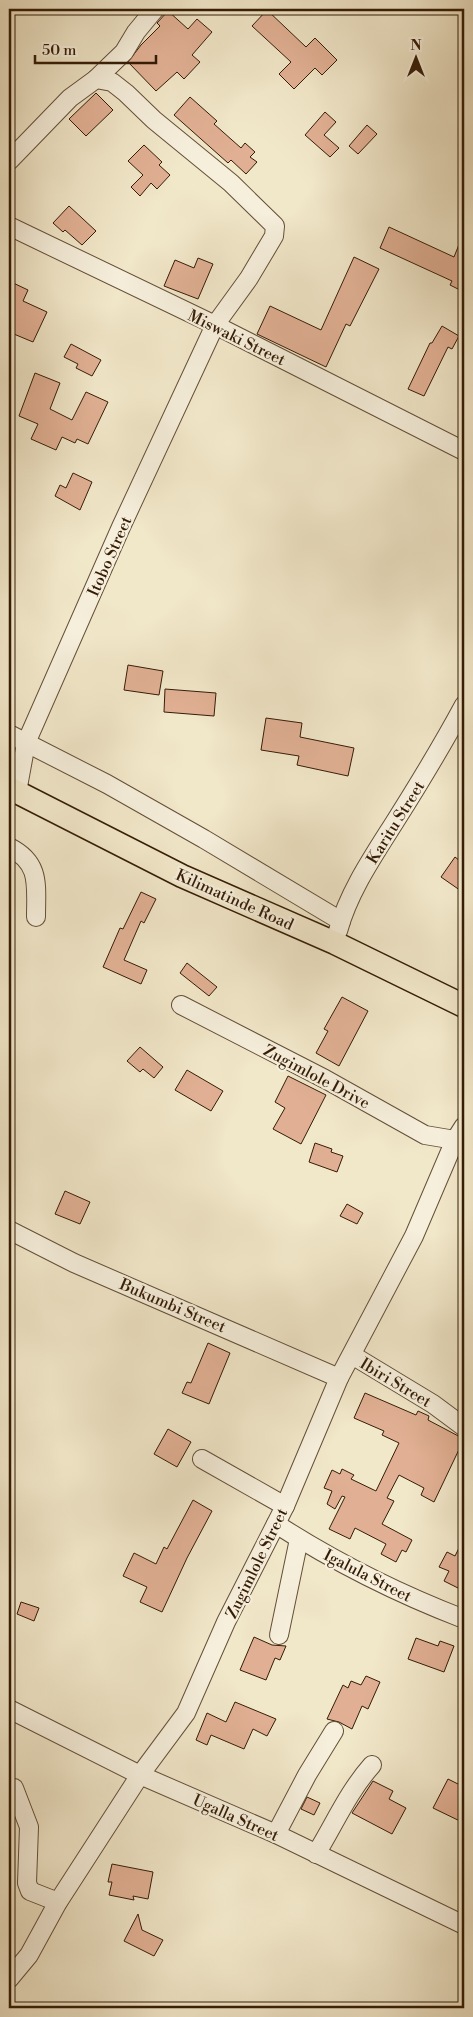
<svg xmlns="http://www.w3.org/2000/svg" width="473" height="2017" font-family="'Libre Bodoni',serif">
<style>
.building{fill:#e1b094;stroke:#351c06}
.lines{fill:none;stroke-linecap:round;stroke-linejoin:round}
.minor-casing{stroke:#644f37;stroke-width:20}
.major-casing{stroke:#351c06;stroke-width:25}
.minor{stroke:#f6efdc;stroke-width:18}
.major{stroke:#f1e7c9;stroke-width:22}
.labels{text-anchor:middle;stroke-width:4.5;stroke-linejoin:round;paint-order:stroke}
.street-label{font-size:16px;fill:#351c06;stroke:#f6efdc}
</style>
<rect width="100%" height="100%" fill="#f1e7c9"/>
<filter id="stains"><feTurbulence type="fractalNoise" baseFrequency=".004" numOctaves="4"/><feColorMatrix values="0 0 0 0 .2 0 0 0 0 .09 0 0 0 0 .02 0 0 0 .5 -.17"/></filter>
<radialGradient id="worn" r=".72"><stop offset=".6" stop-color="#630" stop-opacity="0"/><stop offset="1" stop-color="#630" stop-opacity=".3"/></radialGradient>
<g class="building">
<polygon points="267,10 306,47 315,38 337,60 322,75 315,68 294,89 279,74 291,62 252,26"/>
<polygon points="168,11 188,29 197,19 212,32 192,55 200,62 184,79 177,72 156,91 128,62 141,45 160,26 157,23"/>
<polygon points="96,93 113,110 86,136 69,119"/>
<polygon points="190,97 217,121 214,124 241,148 245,143 255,152 250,157 257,162 246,174 231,160 228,163 174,115"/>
<polygon points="325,112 336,122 324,135 339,148 330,157 305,135"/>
<polygon points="367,125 377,134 358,154 349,146"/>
<polygon points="144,145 162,162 159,165 170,175 157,189 151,183 140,196 131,187 143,175 128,161"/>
<polygon points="69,206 96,231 82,245 65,230 63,232 53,223"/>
<polygon points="389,227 454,257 464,232 464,292 450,285 452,281 380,248"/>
<polygon points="354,257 379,269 350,326 346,324 326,367 257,334 270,306 321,330"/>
<polygon points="198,258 213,264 198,299 164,286 175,260 194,268"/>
<polygon points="9,281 28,290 23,301 47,312 33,342 9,332"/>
<polygon points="442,326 459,336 452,349 448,347 424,396 408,389 430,343 432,343"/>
<polygon points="71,344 101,360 92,376 76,368 78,364 64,357"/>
<polygon points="35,373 60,383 50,409 72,420 86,392 108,402 88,444 77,439 75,443 62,437 56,450 31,439 38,424 19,416"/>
<polygon points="73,473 92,482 80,510 55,496 60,485 66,488"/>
<polygon points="128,665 163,671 159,695 124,690"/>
<polygon points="165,689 216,693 214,716 164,712"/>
<polygon points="266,718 302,723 300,737 354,748 348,776 297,765 299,756 261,750"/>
<polygon points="455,857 464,864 464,893 441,877"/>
<polygon points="141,892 156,899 144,923 141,921 124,960 147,970 141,984 103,967 120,928 123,929"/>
<polygon points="187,963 217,987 209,996 180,973"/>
<polygon points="342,997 368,1011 339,1066 316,1053 328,1031 324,1029"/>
<polygon points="140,1047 163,1067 154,1078 143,1069 140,1072 127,1061"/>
<polygon points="187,1070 223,1091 211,1111 175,1090"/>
<polygon points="288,1076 326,1095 301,1144 273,1129 285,1108 275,1102"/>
<polygon points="315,1143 332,1149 331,1152 343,1156 337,1172 309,1162"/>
<polygon points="65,1191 90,1202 80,1224 55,1214"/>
<polygon points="347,1204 363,1213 357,1224 340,1216"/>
<polygon points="208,1343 230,1353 209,1404 182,1393 187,1382 191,1383"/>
<polygon points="365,1393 416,1415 418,1411 429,1416 428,1420 464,1439 434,1502 421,1495 424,1488 399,1475 387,1498 394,1501 382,1524 412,1540 406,1552 402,1550 396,1562 381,1554 386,1544 355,1528 350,1539 329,1529 345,1497 342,1496 335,1509 327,1504 332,1491 324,1488 332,1470 340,1474 342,1469 354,1475 351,1479 376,1491 399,1443 382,1435 384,1431 354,1418"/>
<polygon points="168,1429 191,1442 177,1467 154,1454"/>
<polygon points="193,1500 212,1511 187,1558 162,1612 140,1602 147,1587 123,1576 134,1553 156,1564 164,1547 167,1549"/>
<polygon points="464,1538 464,1591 444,1581 449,1571 439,1567 447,1552 455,1556"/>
<polygon points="21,1602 39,1608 34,1621 17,1614"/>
<polygon points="254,1637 272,1645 286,1646 280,1660 275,1658 266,1680 240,1670"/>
<polygon points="416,1638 438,1646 440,1641 454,1646 444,1672 408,1659"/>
<polygon points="366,1676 380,1682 368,1709 362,1706 352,1729 339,1722 327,1719 343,1685 348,1688 351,1681 361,1685"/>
<polygon points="235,1702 276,1719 267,1736 253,1729 244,1749 211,1735 207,1745 196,1740 207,1713 226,1722"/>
<polygon points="448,1779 464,1787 464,1823 433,1808"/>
<polygon points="373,1781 393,1791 389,1799 406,1808 392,1834 352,1813"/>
<polygon points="307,1797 320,1803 314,1815 301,1809"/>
<polygon points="112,1864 153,1872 148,1899 133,1896 134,1900 109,1895 112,1882 108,1882"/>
<polygon points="138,1914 142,1930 163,1940 154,1956 124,1941"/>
</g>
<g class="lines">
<defs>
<g id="minor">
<polyline points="96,79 124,52 136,32 155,9"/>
<polyline points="9,161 70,98 96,79 112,82 126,93 154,120 231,183 275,226 274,236 249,278 215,325 121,527 26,743 17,792"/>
<polyline points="9,226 215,325 464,451"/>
<polyline points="9,734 107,784 204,839 341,921"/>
<path d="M9,847C41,863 36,885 36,917"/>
<path d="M338,931C349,891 374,855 396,820C420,782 443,744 464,705"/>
<polyline points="181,1005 325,1079 425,1135 455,1140"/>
<polyline points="9,1230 74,1263 339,1378"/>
<polyline points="352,1355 433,1404 464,1427"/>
<polyline points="202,1459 285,1506"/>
<path d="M276,1524C335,1562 399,1594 464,1619"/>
<polyline points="279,1635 299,1539"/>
<polyline points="9,1709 140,1775 276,1834 464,1925"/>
<polyline points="14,1788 29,1827 27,1883 30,1891 58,1902"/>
<polyline points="276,1834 307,1775 334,1731"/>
<path d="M316,1854C335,1823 348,1792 372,1765"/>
<polyline points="9,1979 29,1955 58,1902 140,1775 186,1713 226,1622 285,1506 339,1378 414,1236 455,1140 464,1126"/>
</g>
<polyline id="major" points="9,788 182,876 335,943 464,1006"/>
</defs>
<use href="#minor" class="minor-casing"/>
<use href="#major" class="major-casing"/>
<use href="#minor" class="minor"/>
<use href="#major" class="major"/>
</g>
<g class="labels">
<g class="street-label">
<text transform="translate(237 337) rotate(26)" y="6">Miswaki Street</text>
<text transform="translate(109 556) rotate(-66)" y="6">Itobo Street</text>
<text transform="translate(395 822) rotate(-58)" y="6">Karitu Street</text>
<text transform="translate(235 899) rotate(24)" y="6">Kilimatinde Road</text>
<text transform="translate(317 1076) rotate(28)" y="6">Zugimlole Drive</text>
<text transform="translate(173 1305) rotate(23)" y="6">Bukumbi Street</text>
<text transform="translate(396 1382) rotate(31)" y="6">Ibiri Street</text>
<text transform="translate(256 1563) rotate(-64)" y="6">Zugimlole Street</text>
<text transform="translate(368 1575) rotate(27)" y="6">Igalula Street</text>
<text transform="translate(236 1817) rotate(24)" y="6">Ugalla Street</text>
</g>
</g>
<rect width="473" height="2017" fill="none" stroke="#f1e7c9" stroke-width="30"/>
<rect x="10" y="10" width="453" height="1997" fill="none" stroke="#351c06" stroke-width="2.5"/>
<rect x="15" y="15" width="443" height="1987" fill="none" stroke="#351c06"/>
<g transform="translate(416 58)" stroke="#f6efdc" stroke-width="4" paint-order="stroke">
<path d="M0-4L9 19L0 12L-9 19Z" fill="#351c06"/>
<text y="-8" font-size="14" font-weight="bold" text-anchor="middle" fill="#351c06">N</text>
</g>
<path d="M35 55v8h121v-8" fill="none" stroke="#351c06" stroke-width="2.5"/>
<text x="42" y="55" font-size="15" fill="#351c06" stroke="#f6efdc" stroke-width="4" paint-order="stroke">50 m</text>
<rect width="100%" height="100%" filter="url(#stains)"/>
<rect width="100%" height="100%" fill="url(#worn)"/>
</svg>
